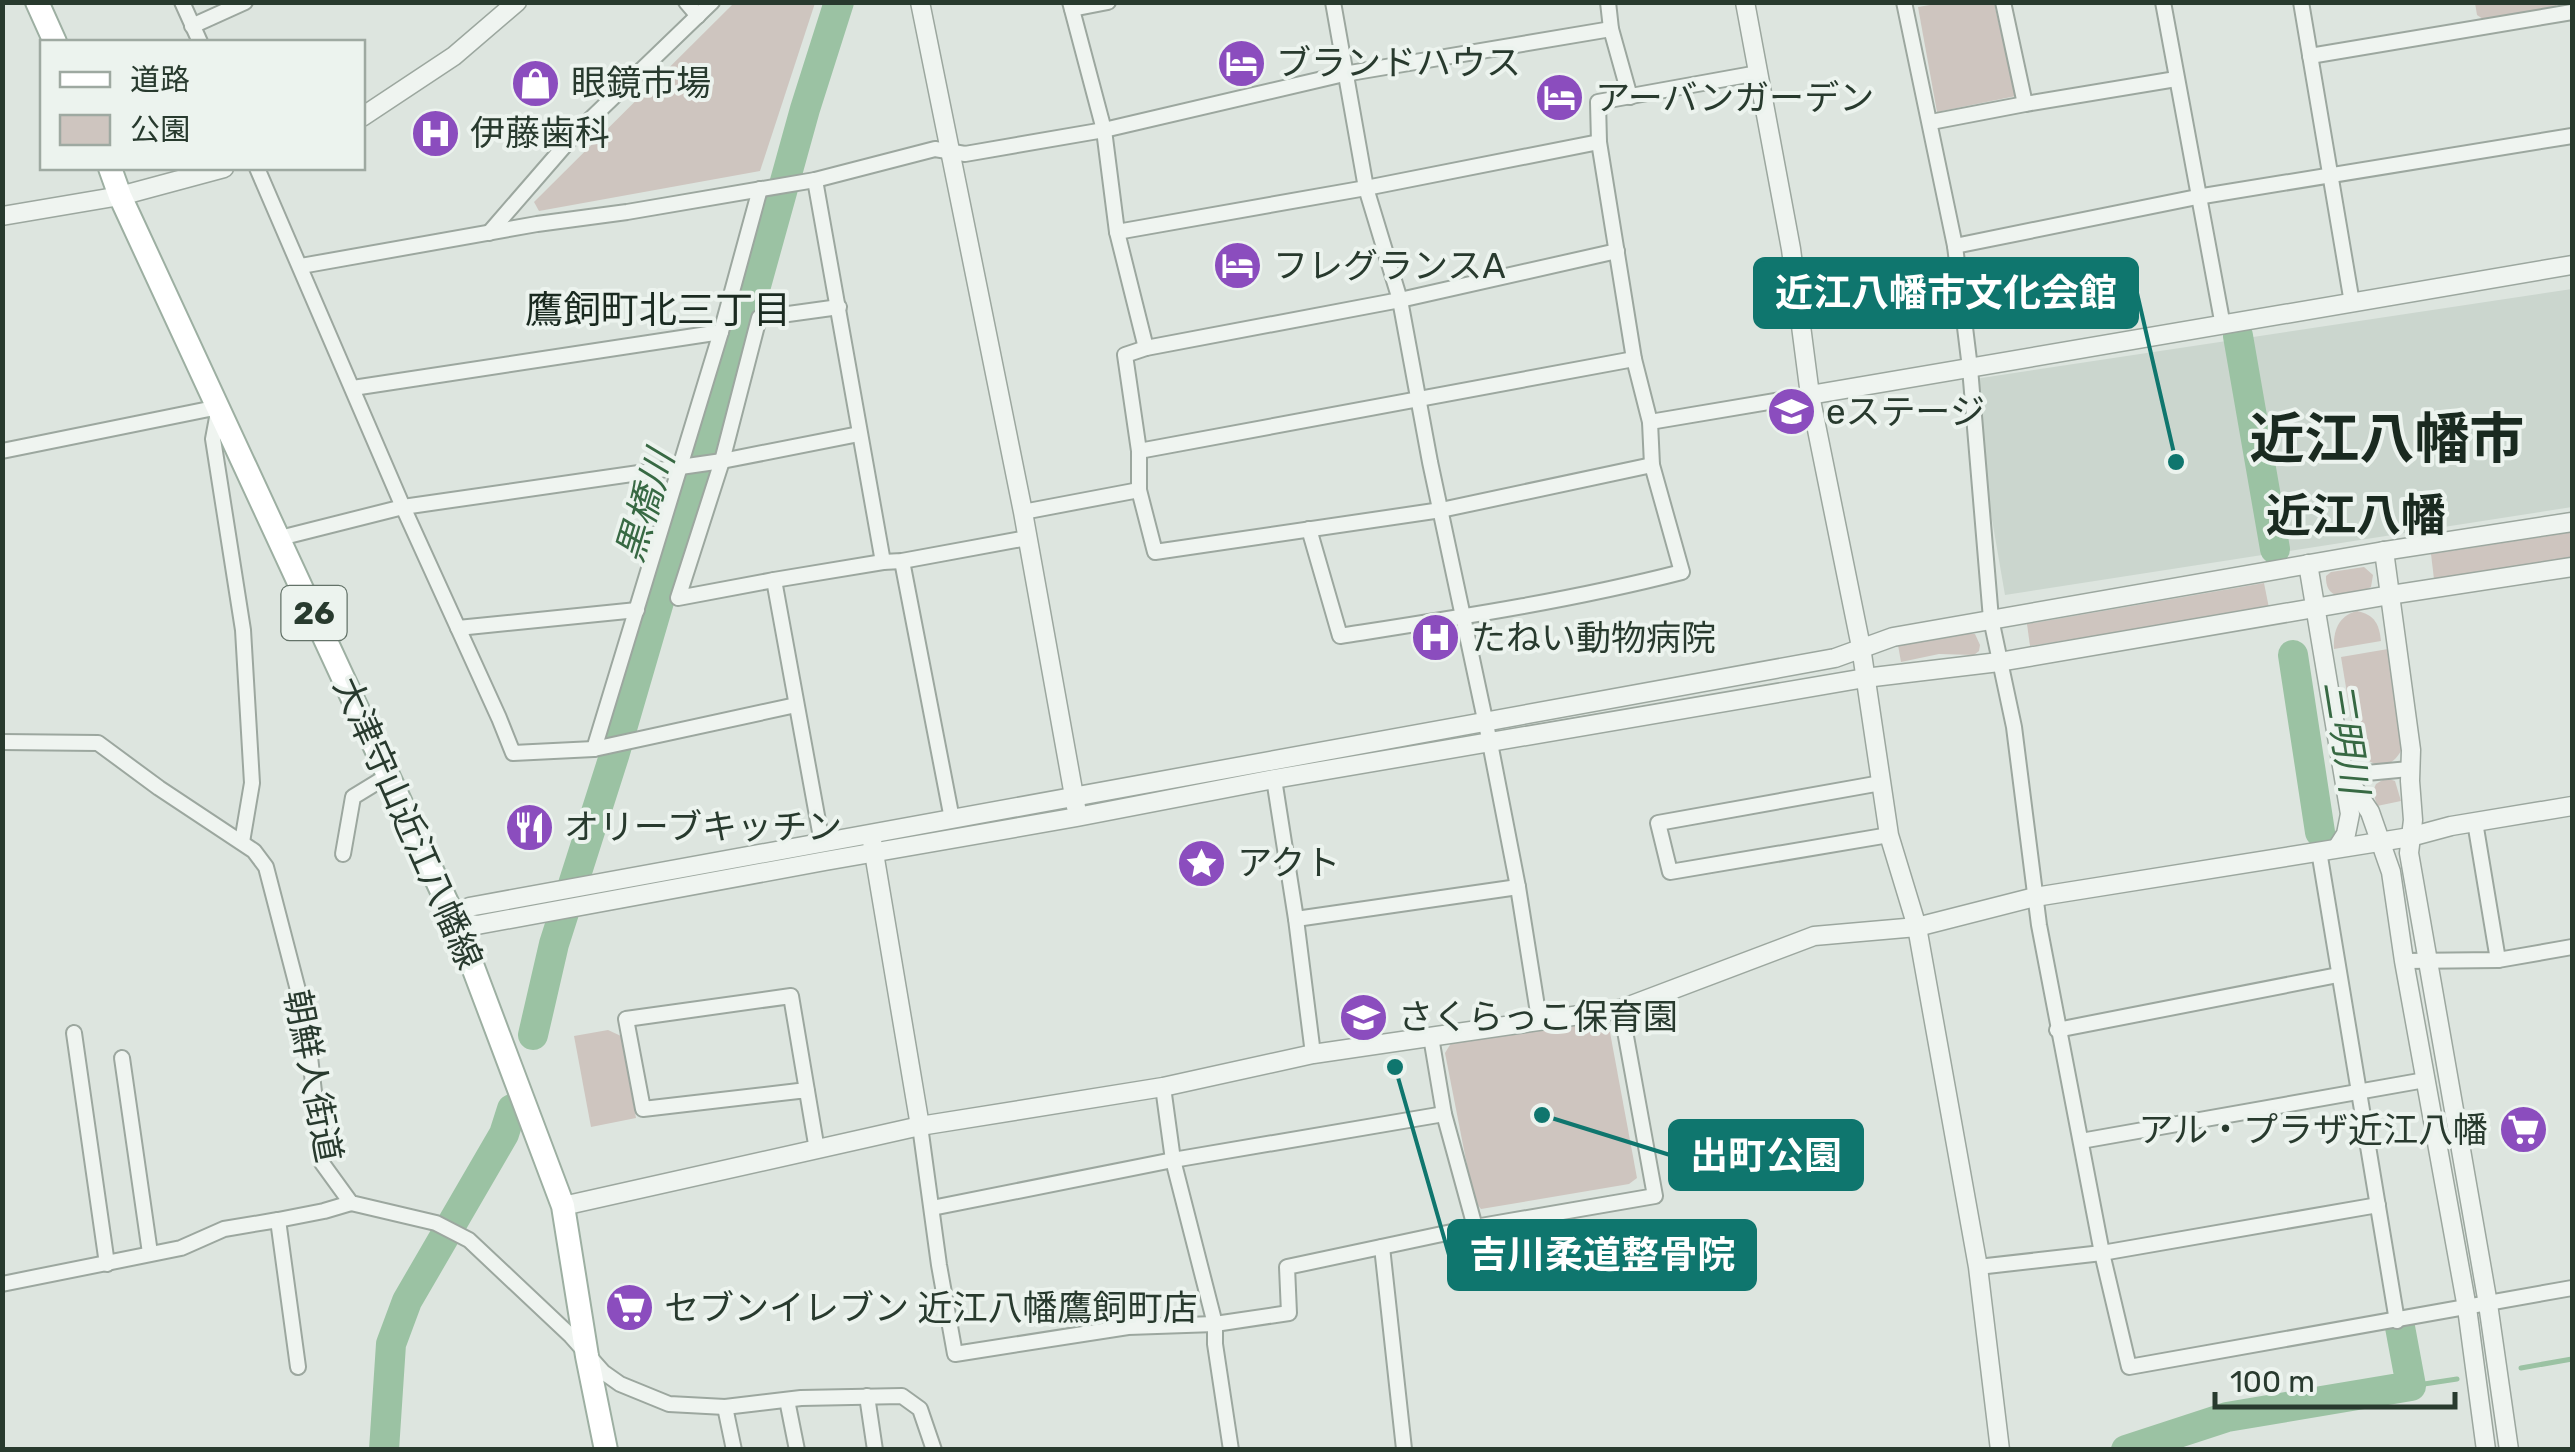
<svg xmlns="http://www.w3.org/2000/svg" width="2575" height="1452" font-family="Rubik,'Noto Sans JP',sans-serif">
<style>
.built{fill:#cbd6ce}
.green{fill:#cec5bf}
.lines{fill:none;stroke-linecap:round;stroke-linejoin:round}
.stream{stroke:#9bc2a3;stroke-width:5}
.river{stroke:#9bc2a3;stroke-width:30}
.minor-casing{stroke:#9ca79f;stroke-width:18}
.tertiary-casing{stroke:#9ca79f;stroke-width:21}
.primary-casing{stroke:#9dafa2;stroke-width:26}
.minor{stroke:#eff4f0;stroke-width:14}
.tertiary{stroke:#eff4f0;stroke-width:18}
.primary{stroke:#fff;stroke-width:22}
.labels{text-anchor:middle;stroke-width:8;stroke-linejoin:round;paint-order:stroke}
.shield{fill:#ecf3ee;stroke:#637268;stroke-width:2.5}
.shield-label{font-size:32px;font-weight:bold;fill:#283a2e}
.poi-label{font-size:35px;fill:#283a2e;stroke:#ecf3ee;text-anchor:start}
.street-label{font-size:35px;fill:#283a2e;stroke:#ecf3ee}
.neighbourhood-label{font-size:38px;fill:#1a2a20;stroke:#ecf3ee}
.water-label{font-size:38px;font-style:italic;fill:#376943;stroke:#ecf3ee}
.district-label{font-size:45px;font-weight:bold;fill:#1a2a20;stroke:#ecf3ee}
.town-label{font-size:55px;font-weight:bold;fill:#1a2a20;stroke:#ecf3ee}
.leader{fill:none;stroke:#0f766e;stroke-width:4}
.callout-dot{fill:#0f766e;stroke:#ecf3ee;stroke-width:4}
.callout{fill:#0f766e;stroke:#0f766e;stroke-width:4}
.callout-label{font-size:38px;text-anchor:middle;font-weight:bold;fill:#fff}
</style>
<rect width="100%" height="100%" fill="#dde5df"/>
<g class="built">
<polygon points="434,111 457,143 437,156 414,124"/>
<polygon points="2572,289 2572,507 2005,595 1968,380"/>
</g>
<g class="green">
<polygon points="735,2 815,3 760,171 539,211 534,202"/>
<polygon points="1942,3 1994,3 2016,96 1937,112 1918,7"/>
<polygon points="2475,3 2558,3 2554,9 2483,19 2477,15"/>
<polygon points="2572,532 2572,557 2434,579 2431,554"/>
<path d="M2364,567L2373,575L2371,587C2354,596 2325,605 2326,576L2331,572Z"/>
<polygon points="2264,583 2269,608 2030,646 2027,624"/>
<path d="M2357,611C2375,615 2379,624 2381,641L2334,649C2333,631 2338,616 2357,611Z"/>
<polygon points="1967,633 1975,634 1980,645 1979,651 1974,655 1939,654 1901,662 1898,645"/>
<path d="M2388,649L2403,746C2393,773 2369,768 2356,748L2341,657Z"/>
<polygon points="2386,778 2395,781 2401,801 2377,806 2373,791 2376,784"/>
<polygon points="1600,1015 1609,1027 1637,1178 1629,1184 1481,1209 1474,1201 1445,1053 1453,1040"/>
<polygon points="608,1030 621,1036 636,1118 591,1127 574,1036"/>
</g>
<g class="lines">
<g class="stream">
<polyline points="2521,1368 2572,1359"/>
<polyline points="2411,1386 2457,1379"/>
</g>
<g class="river">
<polyline points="2238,336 2275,549"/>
<polyline points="2293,655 2320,832"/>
<polyline points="533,1035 554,944 614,756 695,478 754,293 805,109 839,2"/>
<polyline points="384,1450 391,1344 407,1301 504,1134 512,1109"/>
<polyline points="2126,1450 2227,1417 2411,1386 2400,1327"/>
</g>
<defs>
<g id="minor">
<polyline points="182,2 200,42"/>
<polyline points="686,2 698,16"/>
<polyline points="1070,2 1104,130 1117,232 1146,348"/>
<polyline points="1333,2 1366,188 1400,300 1430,462 1490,743 1518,887 1539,1019"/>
<polyline points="1608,2 1611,29 1630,97"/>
<polyline points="1904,2 1955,246 1970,368 1991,619 2014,727 2039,925 2102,1253 2129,1367 2572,1288"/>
<polyline points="2003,2 2025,104"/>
<polyline points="2163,2 2223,326"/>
<polyline points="2301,2 2352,303"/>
<polyline points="1072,9 1108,2"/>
<polyline points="192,26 245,2"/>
<polyline points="2310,56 2572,12"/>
<polyline points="1931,122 2025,104 2176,79"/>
<polyline points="257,168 403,507 499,718 513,753 594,749 796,705"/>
<polyline points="815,180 883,562"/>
<polyline points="1117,232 1366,188 1599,142"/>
<polyline points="489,233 574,135 712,2"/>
<polyline points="1955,246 2197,197 2572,136"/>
<polyline points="1617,251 1400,300 1146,348 1125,355 1139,451 1139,490 1155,552 1441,510 1652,465"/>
<polyline points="301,266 537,224 627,212 815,180 935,149 965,154 1104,130 1344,74 1611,29"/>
<polyline points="839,307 759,318 722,461 678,598 774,580 883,562 902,561 1027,538"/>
<polyline points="353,388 721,332"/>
<polyline points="1650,422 1810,395"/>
<polyline points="2,451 219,407 213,439 243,630 252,783 242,842"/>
<polyline points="1139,451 1634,359"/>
<polyline points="1023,512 1139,490"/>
<path d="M1309,529L1340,636C1455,618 1569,601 1682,572L1652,465L1650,422L1634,359L1599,142L1598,102L1758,73"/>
<polyline points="280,538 403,507 722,461 859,434"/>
<polyline points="902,561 952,819"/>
<polyline points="774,580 822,843"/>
<polyline points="458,628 637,610"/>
<polyline points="2,742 98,743 159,788 254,851 266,867 306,1021 322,1163 351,1203 436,1223 469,1240 571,1336 603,1372 620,1384 669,1404 725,1407 801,1398 902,1396 920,1409 934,1450"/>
<polyline points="594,749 721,332 760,189"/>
<polyline points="2345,775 2409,769"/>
<polyline points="1274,779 1296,919 1313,1054"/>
<polyline points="1881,783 1658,823 1670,872 1889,835"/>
<polyline points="2475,822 2498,960"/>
<polyline points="2319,851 2397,1321"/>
<polyline points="343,854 353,797 389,775"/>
<polyline points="1296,919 1518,887"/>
<polyline points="2404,961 2498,960 2572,947"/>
<polyline points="2057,1030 2338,975"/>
<polyline points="74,1033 107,1264"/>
<polyline points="1431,1037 1444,1114 1475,1227"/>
<polyline points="122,1058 150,1253"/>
<polyline points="1163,1087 1173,1160 1215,1324 1215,1344 1231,1450"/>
<polyline points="807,1090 643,1109 626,1019 791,996 817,1150"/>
<polyline points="920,1126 939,1265 955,1354 1128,1327 1215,1324 1289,1313 1287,1267 1475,1227 1655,1196 1621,1009"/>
<polyline points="2081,1141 2425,1080"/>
<polyline points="932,1208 1173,1160 1444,1114"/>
<polyline points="278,1220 324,1211 351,1203"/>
<polyline points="1382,1247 1404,1449"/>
<polyline points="1978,1267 2102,1253 2378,1205"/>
<polyline points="2,1284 181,1248 224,1229 278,1220 298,1367"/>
<polyline points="867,1396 875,1450"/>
<polyline points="787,1400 797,1450"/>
<polyline points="725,1407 734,1450"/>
</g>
<g id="tertiary">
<polyline points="920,2 1023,512 1076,807"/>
<polyline points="1745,2 1791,249 1810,395 1861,647 1889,835 1917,927 1978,1267 2000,1450"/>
<polyline points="362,117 454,56 517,2"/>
<polyline points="2,216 120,196 224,168"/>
<polyline points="1810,395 2572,265"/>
<polyline points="2384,551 2411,750 2410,781 2413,820 2409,853 2488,1304 2509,1450"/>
<polyline points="2308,564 2350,814 2346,834 2337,848"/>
<polyline points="2345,775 2370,812 2391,872 2404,961 2467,1308 2486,1450"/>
<polyline points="872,841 920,1126"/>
<polyline points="456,922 469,907 1835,658 1893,637 2384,551 2572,522"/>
<polyline points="456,922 477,925 825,861 1077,817 1274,779 1865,678 1999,662 2390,595 2572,567"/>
<polyline points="563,1206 920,1126 1163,1087 1313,1054 1621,1009 1814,936 1917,927 2035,897 2410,837 2451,826 2572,806"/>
</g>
<g id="primary">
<polyline points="37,2 55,42"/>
<polyline points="110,168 120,196 456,922 563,1206 587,1356 606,1450"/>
</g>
</defs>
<use href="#minor" class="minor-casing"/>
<use href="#tertiary" class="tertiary-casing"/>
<use href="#primary" class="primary-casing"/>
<use href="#minor" class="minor"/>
<use href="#tertiary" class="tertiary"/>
<use href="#primary" class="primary"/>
</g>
<defs>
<symbol id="hotel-disc" viewBox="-11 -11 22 22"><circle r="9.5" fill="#8b4dbe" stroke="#ecf3ee"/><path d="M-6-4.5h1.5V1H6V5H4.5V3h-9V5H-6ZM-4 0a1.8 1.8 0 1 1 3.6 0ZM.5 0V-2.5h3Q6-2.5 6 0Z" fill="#fff"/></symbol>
<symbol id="shop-disc" viewBox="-11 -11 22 22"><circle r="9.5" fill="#8b4dbe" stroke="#ecf3ee"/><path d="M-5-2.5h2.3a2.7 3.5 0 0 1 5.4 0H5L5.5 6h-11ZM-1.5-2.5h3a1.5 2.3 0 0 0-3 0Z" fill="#fff"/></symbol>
<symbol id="hospital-disc" viewBox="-11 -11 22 22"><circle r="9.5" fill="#8b4dbe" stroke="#ecf3ee"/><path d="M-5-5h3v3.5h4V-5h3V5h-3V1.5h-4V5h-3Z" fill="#fff"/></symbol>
<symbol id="school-disc" viewBox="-11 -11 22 22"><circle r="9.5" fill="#8b4dbe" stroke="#ecf3ee"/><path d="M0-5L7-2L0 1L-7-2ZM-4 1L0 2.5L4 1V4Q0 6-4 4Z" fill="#fff"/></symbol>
<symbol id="restaurant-disc" viewBox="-11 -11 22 22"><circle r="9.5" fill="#8b4dbe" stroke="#ecf3ee"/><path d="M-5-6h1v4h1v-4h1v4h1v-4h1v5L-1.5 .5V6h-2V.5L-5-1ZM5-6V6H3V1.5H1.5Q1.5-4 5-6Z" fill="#fff"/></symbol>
<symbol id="sight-disc" viewBox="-11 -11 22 22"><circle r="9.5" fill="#8b4dbe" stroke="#ecf3ee"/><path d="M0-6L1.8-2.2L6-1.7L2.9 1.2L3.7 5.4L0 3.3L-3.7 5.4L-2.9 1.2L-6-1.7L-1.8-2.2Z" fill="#fff"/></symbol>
<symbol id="supermarket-disc" viewBox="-11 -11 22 22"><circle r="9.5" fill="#8b4dbe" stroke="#ecf3ee"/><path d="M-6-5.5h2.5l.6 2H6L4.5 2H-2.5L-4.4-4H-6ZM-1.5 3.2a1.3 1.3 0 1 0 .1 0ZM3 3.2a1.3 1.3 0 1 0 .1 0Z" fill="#fff"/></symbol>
</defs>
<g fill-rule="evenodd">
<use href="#hotel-disc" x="1214" y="36" width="55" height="55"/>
<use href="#shop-disc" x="508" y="56" width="55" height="55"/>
<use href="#hotel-disc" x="1532" y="70" width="55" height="55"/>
<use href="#hospital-disc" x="408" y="106" width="55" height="55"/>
<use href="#hotel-disc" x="1210" y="238" width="55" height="55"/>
<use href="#school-disc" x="1764" y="384" width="55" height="55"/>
<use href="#hospital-disc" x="1408" y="610" width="55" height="55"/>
<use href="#restaurant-disc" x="502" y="800" width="55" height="55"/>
<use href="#sight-disc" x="1174" y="836" width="55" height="55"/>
<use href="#school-disc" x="1336" y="990" width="55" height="55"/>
<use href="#supermarket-disc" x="2496" y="1102" width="55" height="55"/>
<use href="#supermarket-disc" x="602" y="1280" width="55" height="55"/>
</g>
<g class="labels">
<rect class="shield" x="281.5" y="586" width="65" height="54" rx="8"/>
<g class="shield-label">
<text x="314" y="624">26</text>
</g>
<g class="poi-label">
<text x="1276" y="75">ブランドハウス</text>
<text x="571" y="95">眼鏡市場</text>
<text x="1595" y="110">アーバンガーデン</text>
<text x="470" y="145">伊藤歯科</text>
<text x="1273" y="278">フレグランスA</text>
<text x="1826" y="424">eステージ</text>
<text x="1471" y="650">たねい動物病院</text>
<text x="564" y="839">オリーブキッチン</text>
<text x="1237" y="875">アクト</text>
<text x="1398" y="1029">さくらっこ保育園</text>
<text x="2488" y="1142" text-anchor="end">アル・プラザ近江八幡</text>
<text x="664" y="1320">セブンイレブン 近江八幡鷹飼町店</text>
</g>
<g class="street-label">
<text transform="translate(408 823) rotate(66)" y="12">大津守山近江八幡線</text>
<text transform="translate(313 1076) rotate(79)" y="12">朝鮮人街道</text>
</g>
<g class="neighbourhood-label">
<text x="658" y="323">鷹飼町北三丁目</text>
</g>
<g class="water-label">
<text transform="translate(645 506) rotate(-73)" y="13">黒橋川</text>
<text transform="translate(2346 737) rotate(81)" y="13">三明川</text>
</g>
<g class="district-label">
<text x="2356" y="531">近江八幡</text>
</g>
<g class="town-label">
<text x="2387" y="458">近江八幡市</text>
</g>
</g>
<path class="leader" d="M2176 462L2137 293M1542 1115L1670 1155M1395 1067L1449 1255"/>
<g class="callout-dot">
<circle cx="2176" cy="462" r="10"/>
<circle cx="1542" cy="1115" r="10"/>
<circle cx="1395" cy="1067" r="10"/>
</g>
<g class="callout">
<rect x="1755" y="259" width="382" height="68" rx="10"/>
<rect x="1670" y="1121" width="192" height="68" rx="10"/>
<rect x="1449" y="1221" width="306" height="68" rx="10"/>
</g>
<g class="callout-label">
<text x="1946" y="306">近江八幡市文化会館</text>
<text x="1766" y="1169">出町公園</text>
<text x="1602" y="1268">吉川柔道整骨院</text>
</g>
<rect width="2575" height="1452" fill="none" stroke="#283a2e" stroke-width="10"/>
<rect x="40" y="40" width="325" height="130" fill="#ecf3ee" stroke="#9ea9a1" stroke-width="2.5"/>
<rect x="60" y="72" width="50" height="15" fill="#ffffff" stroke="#9ea9a1" stroke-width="2.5"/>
<text x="130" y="90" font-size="30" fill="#283a2e">道路</text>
<rect x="60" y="115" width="50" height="30" fill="#cec5bf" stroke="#9ea9a1" stroke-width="2.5"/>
<text x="130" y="140" font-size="30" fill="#283a2e">公園</text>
<path d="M2215 1392v15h240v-15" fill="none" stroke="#283a2e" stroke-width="5"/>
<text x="2230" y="1392" font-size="30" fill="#283a2e" stroke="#ecf3ee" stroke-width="8" paint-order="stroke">100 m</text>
</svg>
